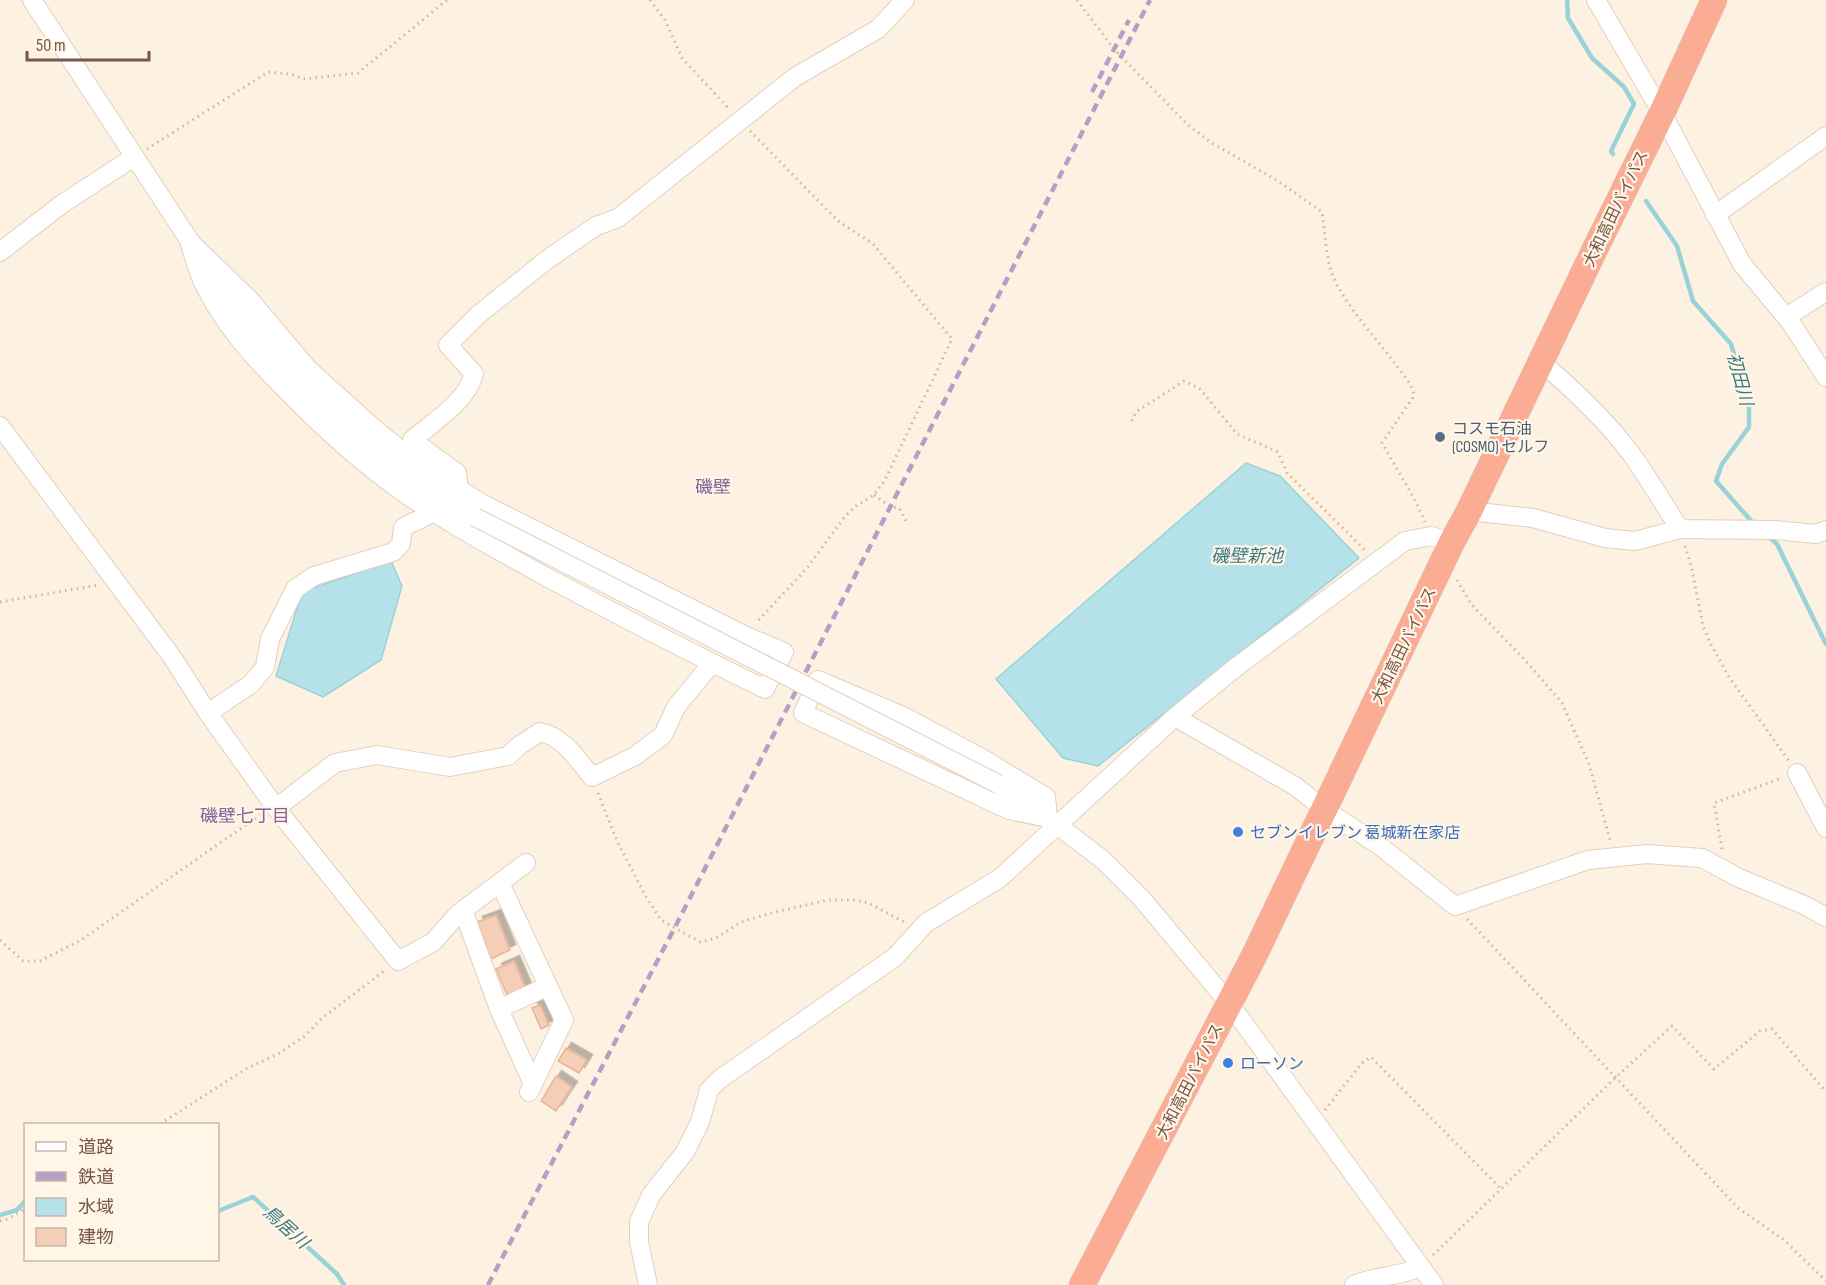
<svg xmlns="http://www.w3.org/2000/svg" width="1826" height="1285" font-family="'Sofia Sans Condensed','Noto Sans JP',sans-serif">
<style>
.water{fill:#b5e2e8;stroke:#9ad2da;stroke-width:1.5}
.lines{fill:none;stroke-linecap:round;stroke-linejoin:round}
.stream{stroke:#9ad2da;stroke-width:4.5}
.building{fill:#f4ceb7;stroke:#e8b497;stroke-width:1.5;filter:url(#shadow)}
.minor-casing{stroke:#e4cfbf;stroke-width:20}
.highway-casing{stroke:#ded6d3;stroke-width:27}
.path{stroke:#d9b19a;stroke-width:3;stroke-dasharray:1.5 4.5;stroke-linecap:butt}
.minor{stroke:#fff;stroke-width:18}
.highway{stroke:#fbac94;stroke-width:26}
.rail{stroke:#b49fc7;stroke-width:4.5;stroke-dasharray:9 6;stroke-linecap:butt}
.minor-bridge-casing{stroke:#e4cfbf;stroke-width:20;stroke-linecap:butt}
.minor-bridge{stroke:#fff;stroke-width:18}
.service-dot{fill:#5c6f8a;stroke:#fff6e8;stroke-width:2}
.shop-dot{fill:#3f7fe0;stroke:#fff6e8;stroke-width:2}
.labels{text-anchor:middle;stroke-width:4.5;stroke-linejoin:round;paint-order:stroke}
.street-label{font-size:16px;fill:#765646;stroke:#fff6e8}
.service-label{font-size:16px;fill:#4e5e75;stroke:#fff6e8;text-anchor:start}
.shop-label{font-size:16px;fill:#366cbe;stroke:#fff6e8;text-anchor:start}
.water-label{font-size:18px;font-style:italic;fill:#3c7a83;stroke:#fff6e8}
.neighbourhood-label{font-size:18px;fill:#86619a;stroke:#fff6e8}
</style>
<defs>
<filter id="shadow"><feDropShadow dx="5.5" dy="-5.5" stdDeviation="0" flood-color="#0004"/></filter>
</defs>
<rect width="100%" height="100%" fill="#fdf2e1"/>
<g class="water">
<polygon points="1246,463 1280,476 1359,558 1098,766 1063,758 996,679"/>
<polygon points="391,561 402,586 381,660 323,697 276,676 302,592"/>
</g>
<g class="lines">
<g class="stream">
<polyline points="1567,0 1568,18 1592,58 1624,87 1634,104 1611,151 1613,154"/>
<polyline points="1646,201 1677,246 1693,301 1731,344 1749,404 1749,427 1722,464 1716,481 1753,523"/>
<polyline points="1768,536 1777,544 1826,644"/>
<polyline points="218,1211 253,1197 337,1274 344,1285"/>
<polyline points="0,1215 17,1210 26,1200"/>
</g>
</g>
<g class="building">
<polygon points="496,915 510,950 491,959 477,922"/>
<polygon points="514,961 527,991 509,999 496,969"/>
<polygon points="540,1005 549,1025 541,1029 532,1008"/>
<polygon points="566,1048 587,1060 579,1073 558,1061"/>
<polygon points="556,1076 572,1087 556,1111 541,1101"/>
</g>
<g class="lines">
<defs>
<g id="minor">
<polyline points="32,0 195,249"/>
<polyline points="1596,0 1662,113 1742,264 1791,323 1826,377"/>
<polyline points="1715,215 1826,136"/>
<path d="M189,241L250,300L309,370L377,431L419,464L483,504L744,635L784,652L765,689C689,652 614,613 539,573C493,547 446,522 403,492C360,462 320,425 284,388C254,358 225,326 206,288C198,274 194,256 189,241Z"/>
<polyline points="0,252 62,204 134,157"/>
<path d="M214,277C256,337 304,393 361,440C396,469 437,493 475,517"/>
<polyline points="1786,317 1826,292"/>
<path d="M1541,362C1574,390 1606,420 1632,455C1649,479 1664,505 1680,529L1775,530L1816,534L1826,530"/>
<polyline points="0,426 172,657 208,713 276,808 398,961 433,942 458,914 526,863"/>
<path d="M459,490L457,473L412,440C434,421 466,403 474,374L448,345L478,315L548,259L596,226L618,218L795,77L878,29L905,0"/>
<polyline points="1469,511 1533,518 1605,538 1635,541 1680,529"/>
<polygon points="818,680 905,717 985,760 1046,797 1048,818 1009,810 803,713"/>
<path d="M208,713L251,684L265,667L270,639L295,589L314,576L393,552L401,544L403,528C413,520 423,521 433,511"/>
<polyline points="1175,717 1295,786 1324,809 1380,846 1455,906 1588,860 1647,854 1702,858 1739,878 1804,905 1826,917"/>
<polyline points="1797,773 1826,828"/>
<polyline points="998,784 1048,818 1103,860 1142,899 1229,1003 1434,1285"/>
<path d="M276,808L335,763L377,755L450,767L508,756L520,745L540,732C563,736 578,760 592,777L635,756L663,735L676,707L712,663"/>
<polyline points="500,883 564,1020 529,1092"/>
<polyline points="463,910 499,1009 533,1084"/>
<polyline points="499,1009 548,986"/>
<polyline points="648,1285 639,1242 639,1222 651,1195 685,1152 700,1122 709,1090 720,1079 895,957 926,923 1000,878 1175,717 1235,668 1405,541 1431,536 1452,542"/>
<path d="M1354,1285C1376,1275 1399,1277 1421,1267"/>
</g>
<polyline id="highway" points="1082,1285 1254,956 1452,542 1469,511 1594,251 1662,113 1714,0"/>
</defs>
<use href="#minor" class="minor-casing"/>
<use href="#highway" class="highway-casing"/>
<g class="path">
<polyline points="650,0 665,20 682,58 729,109"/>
<path d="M1077,0L1114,49L1186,123L1210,142L1278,181L1322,212C1326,237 1325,263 1337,285C1352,312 1374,336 1393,361C1400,371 1413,384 1414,396L1382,443L1415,500L1425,522"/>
<polyline points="750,131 838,221 873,244 952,339 885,480 874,495 854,507 843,519 807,568 756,623"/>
<polyline points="147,149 268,72 290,74 304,79 358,73 447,0"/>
<polyline points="1132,421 1136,412 1184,381 1200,389 1237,434 1278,452 1287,473 1365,550"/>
<polyline points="874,495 891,507 899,508 908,524"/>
<polyline points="1685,546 1691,565 1703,626 1710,643 1729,677 1789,761"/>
<polyline points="1457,580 1471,604 1525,660 1562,703 1589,764 1610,840"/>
<polyline points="0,602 99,585"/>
<polyline points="598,793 617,841 646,897 661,920 700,942 716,938 741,922 775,912 828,900 853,900 869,903 904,922"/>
<polyline points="1722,849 1714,803 1782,778"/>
<polyline points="1467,919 1738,1208 1784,1240 1826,1281"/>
<polyline points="0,940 23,961 40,961 81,940 260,815"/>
<polyline points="1325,1110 1362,1063 1371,1057 1501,1189"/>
<polyline points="160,1124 249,1067 276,1055 305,1036 322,1018 384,971"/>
<polyline points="0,1221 8,1219 26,1208"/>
<polyline points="1433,1255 1615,1078 1672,1026 1714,1069 1760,1031 1772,1029 1826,1092"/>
</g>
<use href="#minor" class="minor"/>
<use href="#highway" class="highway"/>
<g class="rail">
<polyline points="1092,92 1129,20"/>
<polyline points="488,1285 674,929 1150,0"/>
</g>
<defs>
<polyline id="minor-bridge" points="475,517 998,784"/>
</defs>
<use href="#minor-bridge" class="minor-bridge-casing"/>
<use href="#minor-bridge" class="minor-bridge"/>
</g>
<circle class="service-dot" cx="1440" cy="437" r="6"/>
<g class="shop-dot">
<circle cx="1238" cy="832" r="6"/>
<circle cx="1228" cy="1063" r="6"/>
</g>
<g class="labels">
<g class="street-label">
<text transform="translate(1615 208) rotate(-64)" y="6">大和高田バイパス</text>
<text transform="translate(1403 645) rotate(-64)" y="6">大和高田バイパス</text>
<text transform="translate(1189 1081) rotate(-63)" y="6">大和高田バイパス</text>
</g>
<g class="service-label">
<text x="1452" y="434">コスモ石油<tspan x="1452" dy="18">(COSMO) セルフ</tspan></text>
</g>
<g class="shop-label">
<text x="1250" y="838">セブンイレブン 葛城新在家店</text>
<text x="1240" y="1069">ローソン</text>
</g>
<g class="water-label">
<text transform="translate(1740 379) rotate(75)" y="6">初田川</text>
<text x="1247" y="562">磯壁新池</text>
<text transform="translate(286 1227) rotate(42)" y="6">鳥居川</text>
</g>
<g class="neighbourhood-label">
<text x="713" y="493">磯壁</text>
<text x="245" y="822">磯壁七丁目</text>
</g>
</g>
<rect x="24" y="1123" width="195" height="138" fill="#fff6e8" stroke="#c8b6a7" stroke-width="1.5"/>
<rect x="36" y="1142" width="30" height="9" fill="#ffffff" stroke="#c8b6a7" stroke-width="1.5"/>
<text x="78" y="1153" font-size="18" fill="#765646">道路</text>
<rect x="36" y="1172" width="30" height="9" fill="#b49fc7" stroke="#c8b6a7" stroke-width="1.5"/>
<text x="78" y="1183" font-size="18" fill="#765646">鉄道</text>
<rect x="36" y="1198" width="30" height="18" fill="#b5e2e8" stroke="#c8b6a7" stroke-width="1.5"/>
<text x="78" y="1213" font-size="18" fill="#765646">水域</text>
<rect x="36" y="1228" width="30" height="18" fill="#f4ceb7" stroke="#c8b6a7" stroke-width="1.5"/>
<text x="78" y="1243" font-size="18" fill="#765646">建物</text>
<path d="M27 51v9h122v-9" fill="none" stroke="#765646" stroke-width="3"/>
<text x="36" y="51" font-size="18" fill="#765646" stroke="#fff6e8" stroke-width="4.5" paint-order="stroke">50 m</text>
</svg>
